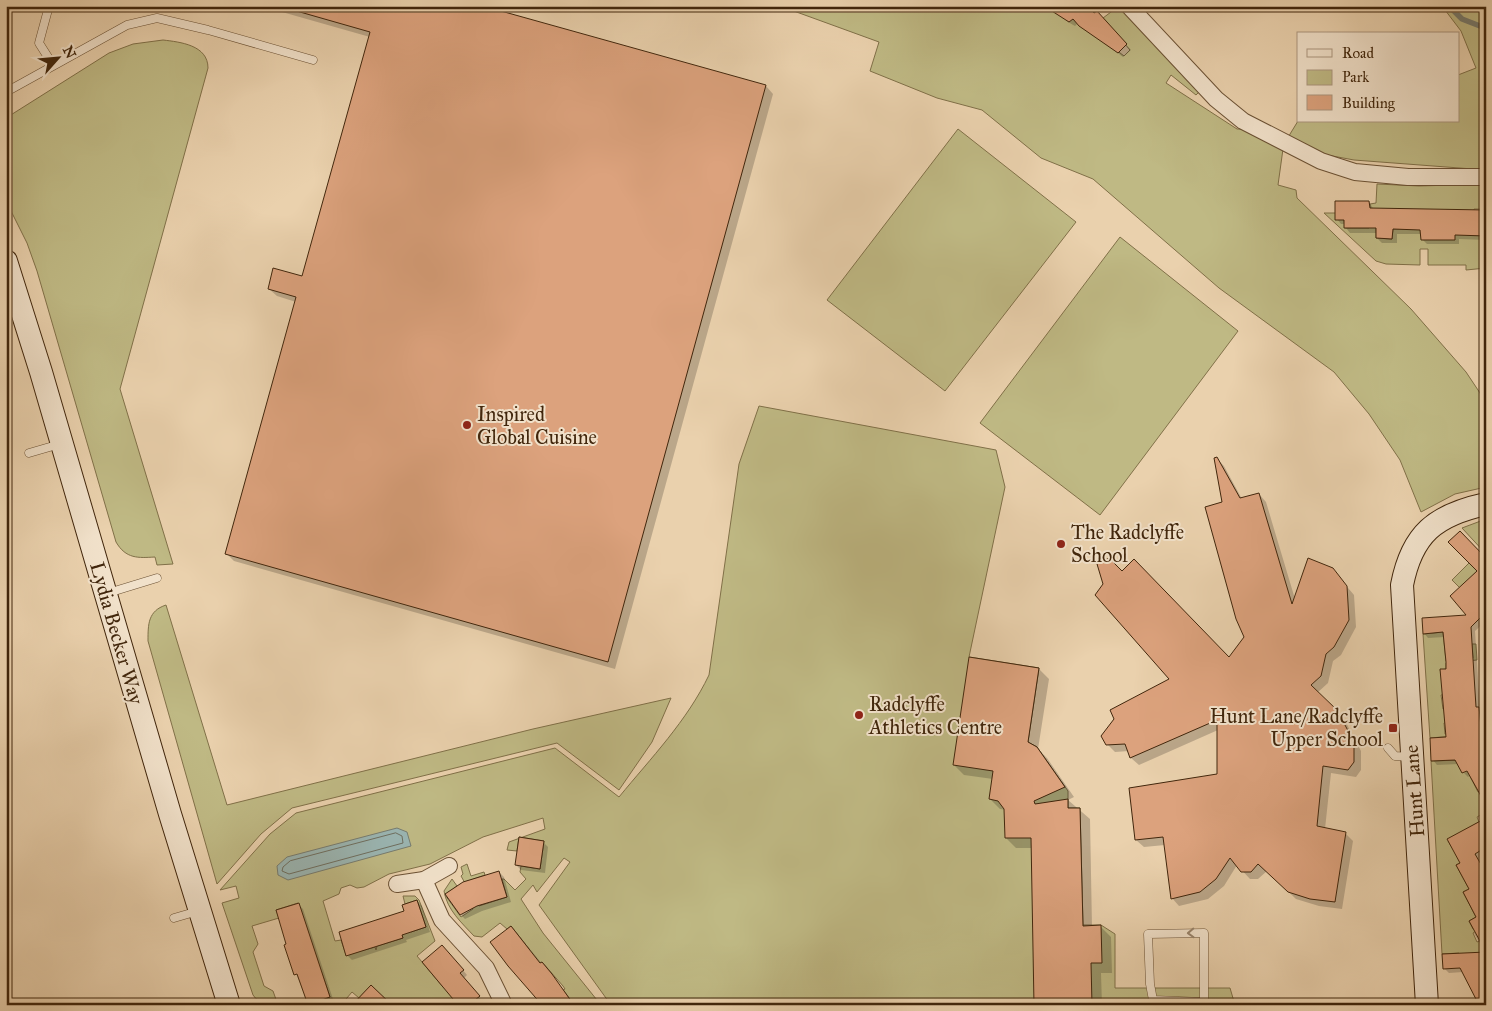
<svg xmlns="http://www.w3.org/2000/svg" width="1492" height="1011" font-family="'IM FELL Great Primer',serif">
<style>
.green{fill:#bfb984;stroke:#807048;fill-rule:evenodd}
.water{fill:#9ab5b2;stroke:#767c70}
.shadow{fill:#0003}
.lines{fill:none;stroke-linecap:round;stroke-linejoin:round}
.shore{stroke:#6e6e5f;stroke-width:1}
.stream{stroke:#767c70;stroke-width:5.5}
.building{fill:#dca27d;stroke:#41260c}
.lane-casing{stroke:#6b5134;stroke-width:9}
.street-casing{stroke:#6b5134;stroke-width:18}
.secondary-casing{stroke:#41260c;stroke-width:24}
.lane{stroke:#f1e1ca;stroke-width:8}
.street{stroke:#f1e1ca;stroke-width:16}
.secondary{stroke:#f1e1ca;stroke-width:22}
.oneway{stroke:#99846b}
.poi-dot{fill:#8f2418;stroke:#f1e1ca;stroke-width:2}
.labels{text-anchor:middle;stroke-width:4;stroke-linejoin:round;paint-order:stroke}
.poi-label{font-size:20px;fill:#41260c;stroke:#f1e1ca;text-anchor:start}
.street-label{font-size:20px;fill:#41260c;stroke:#f1e1ca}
</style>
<rect width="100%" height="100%" fill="#ead1ad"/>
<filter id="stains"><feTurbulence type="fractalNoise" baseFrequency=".004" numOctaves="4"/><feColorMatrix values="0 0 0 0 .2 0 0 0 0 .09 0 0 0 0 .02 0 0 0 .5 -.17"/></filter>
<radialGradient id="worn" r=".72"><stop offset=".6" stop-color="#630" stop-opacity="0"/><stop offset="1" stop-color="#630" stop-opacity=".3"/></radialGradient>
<g class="green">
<polygon points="780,6 1052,6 1073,19 1079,25 1096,11 1083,24 1124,56 1130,50 1103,18 1119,6 1199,92 1196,95 1171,75 1166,83 1237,129 1246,129 1283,149 1278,185 1296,190 1297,198 1411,309 1466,372 1486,402 1486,487 1455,494 1421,512 1400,460 1369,414 1334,372 1219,288 1093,179 1041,158 982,110 937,98 870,71 879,42"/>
<polygon points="1442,6 1486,6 1486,170 1354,160 1327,155 1287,139 1298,121 1458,121 1458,75 1476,68 1461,31"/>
<path d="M163,40C180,42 208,45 208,68L120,389L173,564L157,565L155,557C138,558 126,559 116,542L37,271L27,243L6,201V118L109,53L133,44Z"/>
<polygon points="958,129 1076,222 945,391 827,300"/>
<path d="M1377,184L1419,186L1486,184V209H1474L1473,235L1486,236V268L1466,270V265H1428V249H1420V265L1386,264L1376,261L1324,213H1335L1344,220L1345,228H1369L1370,204L1376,203ZM1376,212L1416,229H1393L1392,239L1376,238Z"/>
<polygon points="1120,237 1238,331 1100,515 980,423"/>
<path d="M759,406L996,450L1005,487L969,657L1039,668L1028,742L1037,747L1068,791V808H1080L1083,925H1101L1115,934V988H1230L1235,1005H611L539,905L570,862L564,858L537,892L533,885L521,899L543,933L601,1005H574L563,990L565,989L563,986L542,962L533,969L529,949L511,926L507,929L500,923L482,937L474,936C462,923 447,910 444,891L452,879L457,886L445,895L461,917L473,909L469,903L474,899L461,876L463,874L461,867L467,864L471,876L484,872L485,875L471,880L479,906L507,897L502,879H504L515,890L526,879L520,872L521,866L540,869L544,841L519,837L517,851L507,850L509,842L545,829L543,818L483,837L430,864L389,874L364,887L357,888L350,885L341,888L339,894L323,901L335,941L341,940L346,955L375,947L376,950L377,946L403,938L399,926L411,932L426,927L417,900L405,904L403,896H415L419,900L435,941L417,956L443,987L456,997L452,1000L455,1005H401L396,1000L391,1005L371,985L359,998L352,992L341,1005H308L330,997L298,903L276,910L279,918L252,926L258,944L253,952L264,986L273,991L278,1005C267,1005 260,1005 253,995L222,903L239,898L236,886L220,890L270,834L296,813L555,748L619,797C651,758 687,721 709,675L739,464Z"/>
<polygon points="1486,519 1486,554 1462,528"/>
<polygon points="1480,552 1486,558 1468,596 1452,580"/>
<path d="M166,605L227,805L533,729L671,698L652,742L619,790L557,743L292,808L261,834L217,884L148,641C148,624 148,611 166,605Z"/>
<polygon points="1443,632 1446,661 1473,658 1472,644 1476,644 1477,660 1446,663 1446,669 1440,670 1448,694 1441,695 1443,709 1475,705 1452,722 1444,723 1445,734 1453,733 1453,736 1430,738 1423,634"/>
<polygon points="1462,760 1473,767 1470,776 1478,792 1485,788 1486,812 1477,817 1479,822 1448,841 1451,846 1476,855 1456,865 1468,887 1486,880 1463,892 1476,917 1469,921 1473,929 1478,926 1479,929 1473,933 1477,942 1486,938 1486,965 1460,968 1459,953 1442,954 1431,761"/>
</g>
<polygon class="water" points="397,828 407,832 411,846 288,880 278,875 277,866 287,857"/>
<g class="shadow">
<polygon points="271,6 479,6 766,86 773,94 615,669 234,561 227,554 296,302 277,296 269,289 303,277 370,37 275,10"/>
<polygon points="1054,6 1090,6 1131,50 1123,57 1078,23 1075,26 1068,22"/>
<polygon points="1369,202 1374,210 1486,211 1486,240 1459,239 1459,244 1427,244 1422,239 1422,234 1397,234 1397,243 1382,243 1377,238 1377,233 1350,233 1346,228 1346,224 1341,224 1337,219"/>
<polygon points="1216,458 1224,466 1242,499 1259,494 1266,502 1295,599 1332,569 1354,595 1356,627 1341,655 1333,661 1328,683 1317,693 1344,719 1361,751 1361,770 1356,777 1331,773 1325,829 1345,833 1353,841 1342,909 1319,906 1296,899 1267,871 1258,879 1250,879 1237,865 1224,886 1208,899 1179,906 1172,898 1165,845 1144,847 1136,840 1218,775 1218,730 1139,765 1131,758 1129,751 1115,752 1107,744 1171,679 1122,573 1229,659 1246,638"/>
<polygon points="1486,560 1486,621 1475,631 1480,710 1483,713 1486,741 1486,803 1470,775 1468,777 1464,773 1473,769 1459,764 1437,765 1433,760 1447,738 1447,670 1445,637 1428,638 1424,633 1468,616 1478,571"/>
<polygon points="1039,669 1049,679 1038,749 1047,758 1074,797 1068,800 1090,819 1092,927 1101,927 1111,937 1112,973 1101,973 1102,1005 1036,1005 1032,848 1016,848 1006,838 1006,810 1000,809 990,799 993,779 964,775 954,765"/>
<polygon points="1486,813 1486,832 1478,817"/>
<polygon points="1486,841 1486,854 1479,858 1486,871 1486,1005 1463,972 1449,973 1444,968 1485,953 1474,933 1476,932 1478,917 1470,889 1458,866"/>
<polygon points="543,842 548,847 545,873 521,870 516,865"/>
<polygon points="499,872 504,877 511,902 482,911 465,919 461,915"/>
<polygon points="417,901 422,906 430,932 406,940 407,942 352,960 347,955"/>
<polygon points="298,904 303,909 334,1002 326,1005 308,1004 285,945 288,945"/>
<polygon points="516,932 566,993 575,1005 543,1005"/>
<polygon points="447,951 467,975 464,978 483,1002 480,1005 457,1005 453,1000 455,999"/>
</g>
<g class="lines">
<polygon class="shore" points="396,833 402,836 403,843 289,874 282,871 283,867 290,861"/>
<polyline class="stream" points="1449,6 1462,19 1480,26 1486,24"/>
</g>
<g class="building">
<polygon points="294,6 483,6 766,85 608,662 225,554 296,297 268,289 273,268 302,276 370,32 293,10"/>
<polygon points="1044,6 1088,6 1094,13 1097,11 1127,44 1118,53 1079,26 1073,19 1069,22"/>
<polygon points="1335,201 1369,201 1370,208 1486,210 1486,236 1455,235 1455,240 1421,240 1420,230 1393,229 1392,239 1376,238 1376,228 1344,228 1344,220 1335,220"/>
<polygon points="1217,457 1240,498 1259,493 1292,604 1308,558 1333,568 1347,586 1349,620 1334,647 1326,654 1321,676 1311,685 1337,710 1354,742 1354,762 1348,770 1323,766 1317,826 1346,832 1335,902 1310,899 1288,892 1258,864 1251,872 1241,872 1230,858 1216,879 1200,892 1171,899 1163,837 1135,840 1129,788 1217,774 1217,720 1130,758 1125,744 1106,745 1101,736 1114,719 1110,710 1169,679 1095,595 1103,584 1097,564 1109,558 1122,571 1134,559 1229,657 1244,637 1236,619 1205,507 1222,502 1214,458"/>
<polygon points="1460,531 1486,558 1486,612 1471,627 1476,707 1479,707 1483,748 1486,747 1486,805 1467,771 1462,773 1455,760 1431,761 1430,738 1446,737 1440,669 1446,669 1446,662 1443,632 1423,634 1422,618 1466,615 1450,596 1477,571 1448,542"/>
<polygon points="969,657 1039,668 1028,742 1037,747 1065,787 1034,801 1035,804 1068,799 1068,808 1080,808 1083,926 1101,925 1102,963 1091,963 1092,1005 1034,1005 1031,838 1005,838 1004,809 998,801 989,799 993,771 953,765"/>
<polygon points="1486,818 1486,847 1475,854 1486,873 1486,1005 1479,1005 1460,968 1443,969 1442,954 1486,952 1469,921 1476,917 1463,892 1469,889 1456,865 1460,863 1447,839"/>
<polygon points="519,837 544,841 540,869 515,865"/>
<polygon points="499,871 507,897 477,906 460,915 445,894 463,882"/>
<polygon points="417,900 426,927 402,935 403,938 346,956 339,932 404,911 402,905"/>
<polygon points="299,903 330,997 308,1005 297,974 294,975 284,945 286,944 276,910"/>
<polygon points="511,926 540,963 542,962 552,974 574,1005 542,1005 508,966 490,942"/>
<polygon points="442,945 464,970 460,973 480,996 469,1005 458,1005 422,962"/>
<polygon points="371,985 392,1005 352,1005"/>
</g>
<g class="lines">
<defs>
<g id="lane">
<polyline points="49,6 39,43 53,65"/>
<polyline points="6,92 127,25 157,18 208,30 313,60"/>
<polyline points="29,453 60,444"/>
<polyline points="108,593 157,578"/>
<polyline points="1388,748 1395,756 1410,757"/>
<polyline points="174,918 198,911"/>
<polyline points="1204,1002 1153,1000 1150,984 1148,934 1204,933 1204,1005"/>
</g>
<g id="street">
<polyline points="1129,6 1216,99 1243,121 1321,161 1355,172 1408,177 1486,177"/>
<polyline points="424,880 442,920 486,968 504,1005"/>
<polyline points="397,884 424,880 449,866"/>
</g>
<g id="secondary">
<polyline points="6,261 41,372 170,814 229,1005"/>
<path d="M1427,1005L1402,585C1412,534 1435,515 1486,504"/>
</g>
</defs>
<use href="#lane" class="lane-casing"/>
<use href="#street" class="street-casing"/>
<use href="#secondary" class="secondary-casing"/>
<use href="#lane" class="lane"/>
<use href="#street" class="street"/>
<use href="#secondary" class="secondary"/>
</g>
<defs><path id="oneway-chevron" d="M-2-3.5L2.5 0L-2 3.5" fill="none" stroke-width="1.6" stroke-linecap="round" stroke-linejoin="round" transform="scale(1.25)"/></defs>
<use class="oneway" href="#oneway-chevron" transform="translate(1191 933) rotate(178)"/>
<g class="poi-dot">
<circle cx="467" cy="425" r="5"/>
<circle cx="1061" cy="544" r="5"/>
<circle cx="859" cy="715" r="5"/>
<rect x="1388" y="723" width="10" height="10" rx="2.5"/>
</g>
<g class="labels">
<g class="poi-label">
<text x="477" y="421">Inspired<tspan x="477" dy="23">Global Cuisine</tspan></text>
<text x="1071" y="539">The Radclyffe<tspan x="1071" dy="23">School</tspan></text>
<text x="869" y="711">Radclyffe<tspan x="869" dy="23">Athletics Centre</tspan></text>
<text x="1383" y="723" text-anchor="end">Hunt Lane/Radclyffe<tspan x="1383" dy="23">Upper School</tspan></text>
</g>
<g class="street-label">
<text transform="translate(117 633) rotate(74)" y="7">Lydia Becker Way</text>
<text transform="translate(1414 791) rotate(-94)" y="7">Hunt Lane</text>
</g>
</g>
<rect width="1492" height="1011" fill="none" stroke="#ead1ad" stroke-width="25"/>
<rect x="8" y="8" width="1477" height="996" fill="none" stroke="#41260c" stroke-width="2.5"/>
<rect x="12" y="12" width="1467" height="986" fill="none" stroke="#41260c"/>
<rect x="1297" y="32" width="162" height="90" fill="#f1e1ca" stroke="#ab967e"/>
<rect x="1307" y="49" width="25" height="8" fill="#f1e1ca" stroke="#ab967e"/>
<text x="1342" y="58" font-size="15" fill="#41260c">Road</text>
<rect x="1307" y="70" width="25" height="15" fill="#bfb984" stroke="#ab967e"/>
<text x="1342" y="82" font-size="15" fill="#41260c">Park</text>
<rect x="1307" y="95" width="25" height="15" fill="#dca27d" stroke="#ab967e"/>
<text x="1342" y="108" font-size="15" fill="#41260c">Building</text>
<g transform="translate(58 58) rotate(63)" stroke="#f1e1ca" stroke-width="4" paint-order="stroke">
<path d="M0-4L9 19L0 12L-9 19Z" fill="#41260c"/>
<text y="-8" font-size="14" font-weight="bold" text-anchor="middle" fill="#41260c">N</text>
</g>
<rect width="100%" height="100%" filter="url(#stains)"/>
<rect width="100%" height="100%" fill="url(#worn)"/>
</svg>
